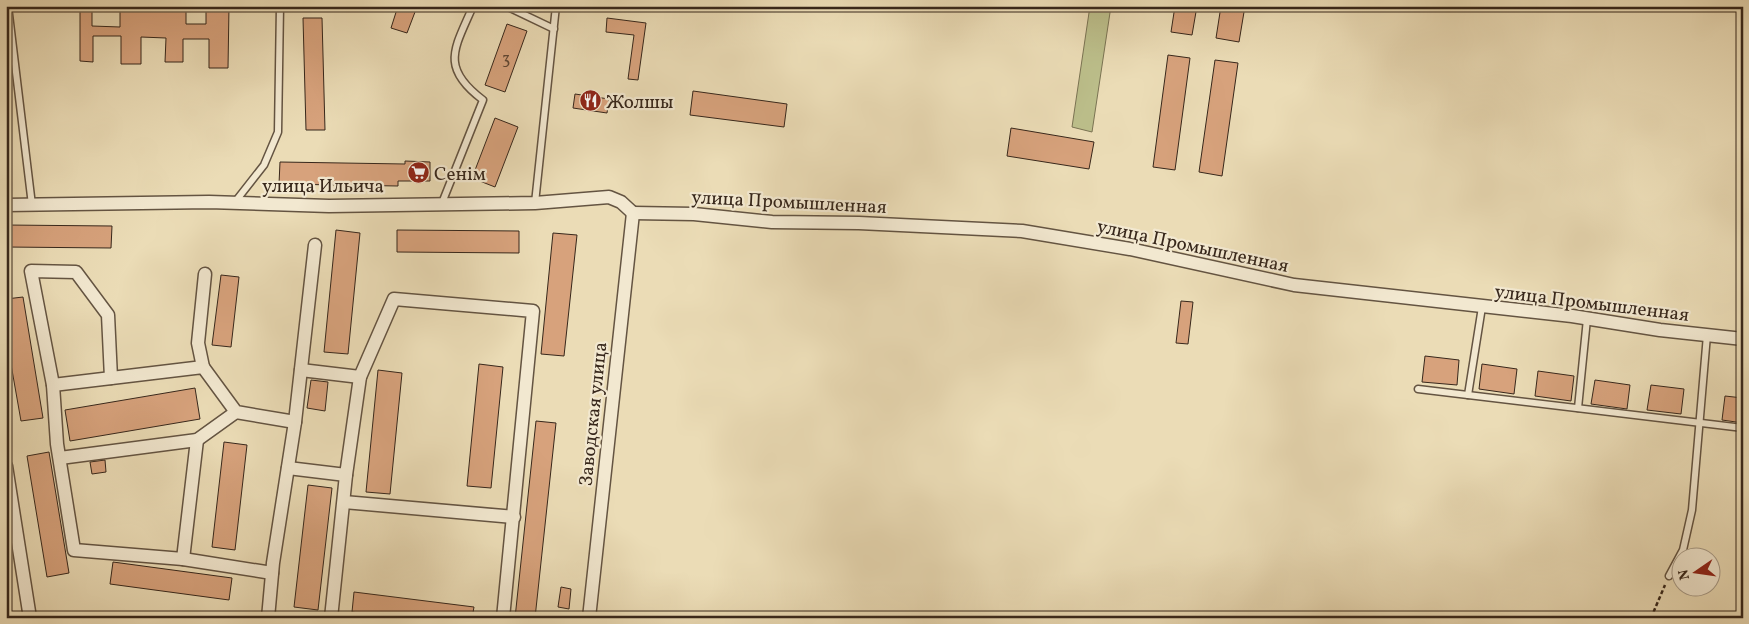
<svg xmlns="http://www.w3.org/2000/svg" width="1749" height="624" font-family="Vollkorn,serif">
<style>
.green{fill:#bcbf8b;stroke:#7a7353}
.building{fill:#d7a27c;stroke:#37271b}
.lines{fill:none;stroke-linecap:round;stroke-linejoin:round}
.lane-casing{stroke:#645442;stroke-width:9}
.street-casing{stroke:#645442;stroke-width:15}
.path{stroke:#37271b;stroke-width:2.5;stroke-dasharray:4 2.5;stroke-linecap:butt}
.lane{stroke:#f2e8d0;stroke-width:6}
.street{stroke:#f2e8d0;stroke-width:12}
.labels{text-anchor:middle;stroke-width:4.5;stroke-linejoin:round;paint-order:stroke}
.number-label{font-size:16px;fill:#5f4633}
.poi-label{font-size:19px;fill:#37271b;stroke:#f2e8d0;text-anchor:start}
.street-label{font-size:19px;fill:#37271b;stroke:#f2e8d0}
</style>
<rect width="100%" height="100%" fill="#ebdcb6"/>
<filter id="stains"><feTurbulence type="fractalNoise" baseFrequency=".004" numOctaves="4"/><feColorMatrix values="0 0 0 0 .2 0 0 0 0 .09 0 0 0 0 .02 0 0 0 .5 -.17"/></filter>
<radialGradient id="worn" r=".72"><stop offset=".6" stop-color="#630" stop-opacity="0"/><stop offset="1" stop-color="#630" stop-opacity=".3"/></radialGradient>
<polygon class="green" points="1090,6 1111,6 1092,132 1072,127"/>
<g class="building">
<polygon points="80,6 92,6 92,26 120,27 120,6 186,6 186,24 206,24 206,6 229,6 228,68 209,68 209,39 183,39 183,62 165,62 166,38 141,37 141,64 121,64 121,36 93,36 93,62 80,61"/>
<polygon points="398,6 415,12 407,33 391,28"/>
<polygon points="1175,6 1197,6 1192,35 1171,32"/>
<polygon points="1221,6 1245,6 1239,42 1216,38"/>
<polygon points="303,18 322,18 325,130 306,130"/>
<polygon points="607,18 646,23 638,80 628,79 634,35 606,32"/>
<polygon points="507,24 527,31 505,92 485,85"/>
<polygon points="1168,55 1190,58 1175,170 1153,167"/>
<polygon points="1215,60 1238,63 1222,176 1199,172"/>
<polygon points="693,91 787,104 784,127 690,115"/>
<polygon points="575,94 609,99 607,113 573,108"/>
<polygon points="495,118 518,127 495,187 472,178"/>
<polygon points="1011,128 1094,142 1089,169 1007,156"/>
<polygon points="405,161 430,162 430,181 398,181 398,186 279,184 280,162 405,164"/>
<polygon points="6,225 112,226 111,248 6,247"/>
<polygon points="336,230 360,233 348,354 324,352"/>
<polygon points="397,230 519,231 519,253 397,252"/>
<polygon points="553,233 577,235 564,356 541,354"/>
<polygon points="221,275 239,277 231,347 212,345"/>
<polygon points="23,297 43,418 21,421 6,336 6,299"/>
<polygon points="1181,301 1193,302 1188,344 1176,343"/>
<polygon points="1425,356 1459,360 1457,385 1422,382"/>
<polygon points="479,364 503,367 491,488 467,486"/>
<polygon points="1482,364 1517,369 1514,394 1479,389"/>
<polygon points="378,370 402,373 390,494 366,492"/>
<polygon points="1538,371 1574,376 1571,401 1535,396"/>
<polygon points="311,380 328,382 325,411 307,408"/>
<polygon points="1595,380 1630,385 1627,409 1591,404"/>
<polygon points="1651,385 1684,389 1681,414 1647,410"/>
<polygon points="195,388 200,419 70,441 65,410"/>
<polygon points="1725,396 1743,398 1743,423 1722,420"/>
<polygon points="536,421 556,423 535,618 515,618"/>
<polygon points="224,442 247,445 235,550 212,547"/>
<polygon points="49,452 69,573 47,577 27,456"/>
<polygon points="105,460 106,472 92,474 90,462"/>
<polygon points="308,485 332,488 318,610 294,607"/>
<polygon points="113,562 232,578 229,600 110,584"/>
<polygon points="561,587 571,589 569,609 558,607"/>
<polygon points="354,592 474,607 472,618 395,618 352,612"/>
</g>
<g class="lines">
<defs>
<g id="lane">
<polyline points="8,6 32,205"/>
<polyline points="506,6 554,29"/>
<polyline points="235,202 264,165 278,132 280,6"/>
<path d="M442,203L483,100C439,67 455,48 473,6"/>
<polyline points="535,203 556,6"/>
<polyline points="1418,389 1743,428"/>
<polyline points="1468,395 1482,307"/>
<polyline points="1578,408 1587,319"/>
<polyline points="1669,576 1683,550 1692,510 1707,335"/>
</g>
<g id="street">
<polyline points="6,205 209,202 329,206 535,203 609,197 621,202 633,213"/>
<polyline points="633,213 694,214 772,222 859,223 1022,231 1130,249 1294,285 1572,316 1660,330 1743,339"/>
<polyline points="203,367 198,343 205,274"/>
<polyline points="301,370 360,377"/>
<polyline points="111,378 108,315 76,272 31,271 53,385 57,444 74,550 183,559 272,573"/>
<polyline points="53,385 203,367 236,412 295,422"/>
<polyline points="60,458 197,440 236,412"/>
<polyline points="6,466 30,618"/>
<polyline points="288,468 346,475 360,377 394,299 533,311 503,618"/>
<polyline points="344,502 514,517"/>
<polyline points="183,559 197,440"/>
<polyline points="268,618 273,563 295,422 315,245"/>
<polyline points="331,618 346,475"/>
<polyline points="589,618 633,213"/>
</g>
</defs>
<use href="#lane" class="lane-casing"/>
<use href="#street" class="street-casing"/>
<polyline class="path" points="1651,618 1665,585"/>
<use href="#lane" class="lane"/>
<use href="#street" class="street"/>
</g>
<defs>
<symbol id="restaurant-disc" viewBox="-11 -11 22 22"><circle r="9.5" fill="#8f2418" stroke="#f2e8d0"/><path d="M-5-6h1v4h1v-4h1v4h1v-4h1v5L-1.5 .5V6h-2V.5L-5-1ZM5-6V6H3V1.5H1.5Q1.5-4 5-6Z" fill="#fff"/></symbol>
<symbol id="supermarket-disc" viewBox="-11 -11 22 22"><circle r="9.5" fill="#8f2418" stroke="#f2e8d0"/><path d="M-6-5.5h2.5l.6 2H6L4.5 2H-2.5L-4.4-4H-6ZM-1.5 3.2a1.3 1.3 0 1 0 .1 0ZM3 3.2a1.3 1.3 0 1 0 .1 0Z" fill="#fff"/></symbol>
</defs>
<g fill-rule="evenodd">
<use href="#restaurant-disc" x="578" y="88" width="25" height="25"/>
<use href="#supermarket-disc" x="406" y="160" width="25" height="25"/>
</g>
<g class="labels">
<g class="number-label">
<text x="506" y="64">3</text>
</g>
<g class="poi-label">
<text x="606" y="108">Жолшы</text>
<text x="434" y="180">Сенiм</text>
</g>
<g class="street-label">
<text x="323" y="192">улица Ильича</text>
<text transform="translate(789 201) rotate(3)" y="7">улица Промышленная</text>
<text transform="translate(1193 245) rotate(12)" y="7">улица Промышленная</text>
<text transform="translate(1592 302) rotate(7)" y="7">улица Промышленная</text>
<text transform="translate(592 414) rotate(-84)" y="7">Заводская улица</text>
</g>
</g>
<rect width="1749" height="624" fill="none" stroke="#ebdcb6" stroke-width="25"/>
<rect x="8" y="8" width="1734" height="609" fill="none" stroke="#37271b" stroke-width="2.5"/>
<rect x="12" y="12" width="1724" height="599" fill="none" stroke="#37271b"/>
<g transform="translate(1696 572) rotate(257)"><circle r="24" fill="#f2e8d0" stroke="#a79b88"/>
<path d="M0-4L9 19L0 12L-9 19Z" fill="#8f2418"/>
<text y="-8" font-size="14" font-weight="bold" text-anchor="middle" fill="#37271b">N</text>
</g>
<rect width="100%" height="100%" filter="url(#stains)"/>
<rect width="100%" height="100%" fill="url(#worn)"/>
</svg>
